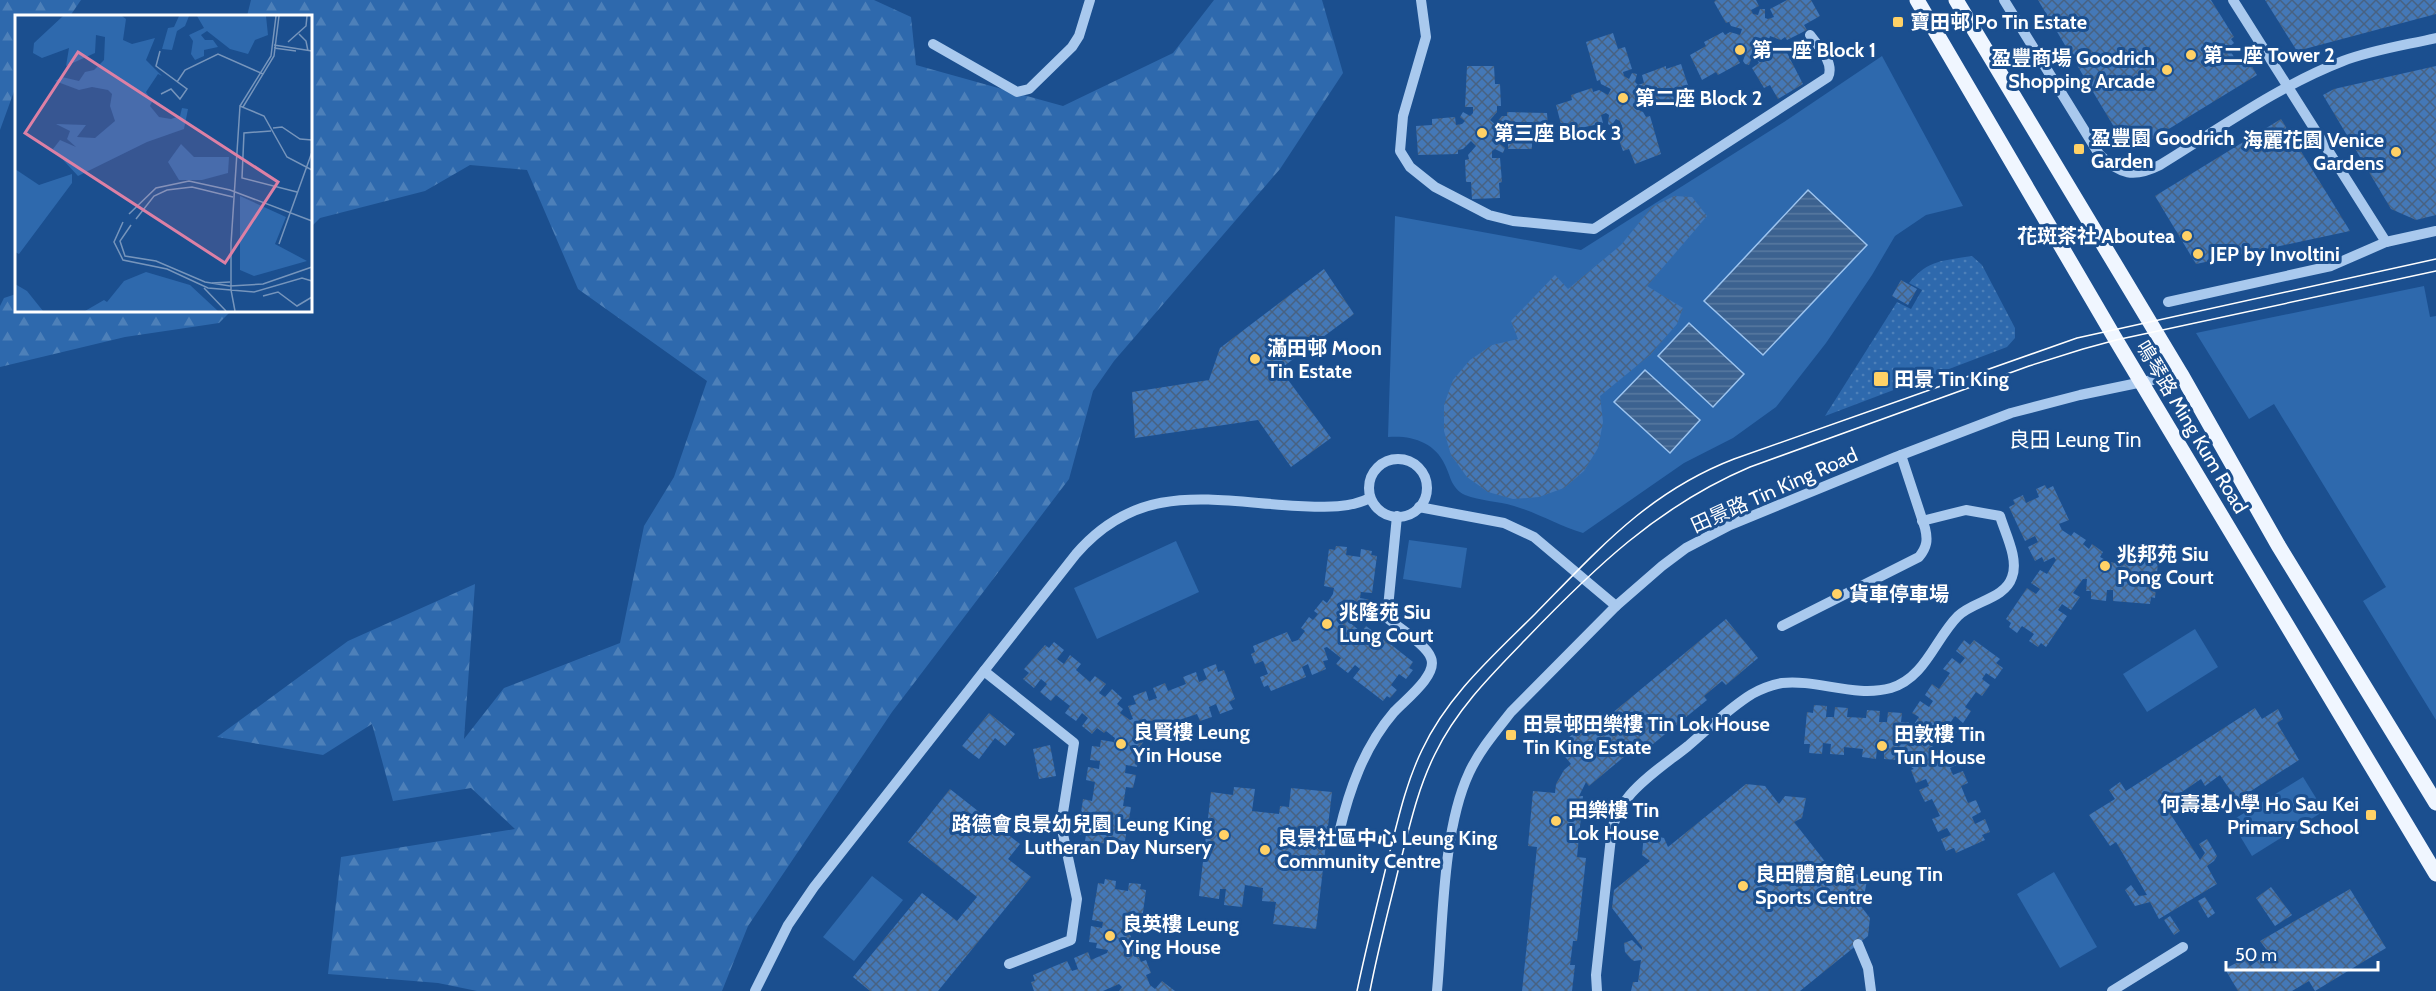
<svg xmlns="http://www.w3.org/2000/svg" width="2436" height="991" font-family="Cabin,'Noto Sans TC',sans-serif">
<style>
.grass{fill:url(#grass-dots)}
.forest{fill:url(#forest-firs)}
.park{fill:#2e69ad}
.water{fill:url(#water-rules);stroke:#9cc4f0;stroke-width:1.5}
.building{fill:url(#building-cross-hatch)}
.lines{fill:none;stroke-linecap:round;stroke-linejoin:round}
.minor{stroke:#a9c9ee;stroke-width:10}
.major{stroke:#f0f6ff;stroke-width:15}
.tram{stroke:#fff;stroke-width:1.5}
.poi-dot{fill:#ffd166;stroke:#1b4f8f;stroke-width:2}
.labels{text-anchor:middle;stroke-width:6;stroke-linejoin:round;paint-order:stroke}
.poi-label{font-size:20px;font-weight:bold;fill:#fff;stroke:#1b4f8f;text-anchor:start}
.street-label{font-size:20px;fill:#fff;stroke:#1b4f8f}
.neighbourhood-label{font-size:21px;fill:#fff;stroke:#1b4f8f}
.inset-road{fill:none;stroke:#7695bc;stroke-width:1.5}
.view{fill:#dd80a5;fill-opacity:0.15;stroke:#dd80a5;stroke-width:3}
.inset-edge{fill:none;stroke:#fff;stroke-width:3}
</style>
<defs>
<pattern id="grass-dots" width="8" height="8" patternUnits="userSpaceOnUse" patternTransform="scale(1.5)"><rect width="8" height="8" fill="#2e69ad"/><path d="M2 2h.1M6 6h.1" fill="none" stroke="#4d80b9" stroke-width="1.8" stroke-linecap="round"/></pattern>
<pattern id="forest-firs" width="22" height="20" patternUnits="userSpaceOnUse" patternTransform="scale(1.5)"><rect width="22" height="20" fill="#2e69ad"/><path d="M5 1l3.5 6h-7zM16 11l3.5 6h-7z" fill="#4d80b9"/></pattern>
<pattern id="water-rules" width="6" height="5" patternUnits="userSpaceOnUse" patternTransform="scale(1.5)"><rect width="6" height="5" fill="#3c6290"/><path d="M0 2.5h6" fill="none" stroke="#597aa1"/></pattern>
<pattern id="building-cross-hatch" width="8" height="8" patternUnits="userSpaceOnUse" patternTransform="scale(1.5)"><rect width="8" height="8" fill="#4478b7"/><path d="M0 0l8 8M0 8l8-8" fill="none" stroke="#486282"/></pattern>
</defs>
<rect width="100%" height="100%" fill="#1b4f8f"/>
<path class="grass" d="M1972,256L1982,265L2015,328V338L2007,347L1825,416L1897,302L1911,309L1922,290L1909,283C1929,259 1943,261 1972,256Z"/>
<g class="forest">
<polygon points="0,0 81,0 70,16 16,16 16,86 0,130"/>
<polygon points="251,0 874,0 911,17 916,65 1063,106 1173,53 1214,0 1322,0 1343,73 1280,169 1114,361 1093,391 1069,479 892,712 748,926 722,991 477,991 438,983 328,974 341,857 515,829 471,788 393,801 372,724 323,755 217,737 348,641 475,584 464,739 504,688 620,643 644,526 674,477 707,381 578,289 527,170 470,165 425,191 320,218 311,227 310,16 247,16"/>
<polygon points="16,294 16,310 231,311 219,323 125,337 0,367 0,306 4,298"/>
</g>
<g class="park">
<path d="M1882,56L1963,206L1926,215L1895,236L1872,275L1826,343L1776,407L1733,438L1684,463L1583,533C1559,526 1538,513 1514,506C1498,501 1480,501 1465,495C1451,488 1451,477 1445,465C1435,442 1411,435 1388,437L1395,216L1581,250L1784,122Z"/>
<polygon points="2424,286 2430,317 2436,316 2436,720 2363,601 2386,587 2274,404 2249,419 2196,333"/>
<polygon points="1409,540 1467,548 1461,588 1403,579"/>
<polygon points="1176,541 1199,592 1097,639 1074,588"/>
<polygon points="2195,629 2218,667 2147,712 2123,674"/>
<polygon points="2303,777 2324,811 2252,856 2231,821"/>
<polygon points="2054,872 2097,947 2060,968 2017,894"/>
<polygon points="872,876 903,900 854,961 823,937"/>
</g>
<g class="water">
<polygon points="1808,190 1867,245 1763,355 1704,301"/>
<polygon points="1689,323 1744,374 1713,407 1658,356"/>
<polygon points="1645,370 1700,420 1670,453 1614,402"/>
</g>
<g class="building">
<polygon points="1716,0 1756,0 1759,6 1751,10 1753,14 1758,15 1760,9 1765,9 1765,18 1768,19 1774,17 1770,9 1787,0 1811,0 1820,16 1804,25 1807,30 1787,40 1785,37 1781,40 1770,36 1768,43 1778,46 1782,51 1785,49 1803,84 1778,99 1770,85 1764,88 1752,68 1759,63 1756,58 1752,57 1749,65 1745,64 1743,61 1745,55 1742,53 1736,56 1740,63 1718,75 1716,72 1702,80 1690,55 1706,46 1704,42 1723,32 1725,35 1730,32 1740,35 1742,29 1731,26 1729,22 1726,23 1714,2"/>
<polygon points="2038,0 2211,0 2234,37 2231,39 2234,43 2229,47 2231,52 2239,65 2248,60 2257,75 2136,149 2126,147"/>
<polygon points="2265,0 2436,0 2436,14 2297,51"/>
<polygon points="1613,33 1618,49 1625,47 1632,69 1623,72 1624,76 1629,79 1632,73 1637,74 1635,82 1638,85 1644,83 1642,75 1666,66 1666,69 1681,64 1690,91 1673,96 1675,101 1654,108 1652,105 1648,107 1637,101 1634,108 1643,112 1646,117 1650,116 1661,154 1635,164 1629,149 1623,151 1615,129 1622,126 1620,121 1616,119 1611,126 1608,124 1609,115 1606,113 1601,115 1603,123 1563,132 1556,105 1572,100 1571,95 1592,88 1593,92 1599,90 1608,95 1611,89 1601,84 1600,80 1597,81 1586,42"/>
<polygon points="1467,66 1494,66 1495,84 1500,84 1501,106 1497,106 1497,112 1490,120 1495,124 1502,116 1507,116 1507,112 1547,113 1549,141 1532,142 1532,149 1508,149 1508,140 1504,140 1500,144 1505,148 1503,153 1495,149 1492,151 1492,158 1500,158 1502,182 1499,183 1500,198 1472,199 1471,182 1466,182 1465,160 1469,159 1468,155 1476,146 1471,141 1463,149 1458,150 1458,154 1418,155 1416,126 1432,125 1432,119 1455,117 1456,125 1462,124 1465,121 1460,117 1463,112 1470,116 1473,113 1473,107 1465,107"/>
<polygon points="2436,66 2436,215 2416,220 2391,209 2323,95 2334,89"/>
<polygon points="2281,119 2350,231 2196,264 2155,196"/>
<polygon points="1674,196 1692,197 1707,216 1647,286 1683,308 1677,324 1650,355 1600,396 1603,422 1598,448 1584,471 1564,488 1539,497 1513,499 1488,492 1467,477 1451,455 1444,431 1444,405 1453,380 1470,360 1492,345 1518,339 1511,321 1555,275 1568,289 1621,245 1652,207"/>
<polygon points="1324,269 1354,314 1280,369 1331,438 1291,467 1258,420 1135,438 1132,392 1209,380 1220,348"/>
<polygon points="1901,280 1917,289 1908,305 1892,296"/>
<polygon points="2045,485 2047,489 2053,486 2069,520 2059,524 2062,530 2071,536 2074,532 2086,540 2083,544 2089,549 2092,544 2103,552 2100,557 2109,562 2116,563 2117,552 2154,555 2154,562 2158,562 2157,573 2149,572 2148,586 2156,587 2155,598 2151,597 2150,604 2113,601 2113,590 2107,590 2106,601 2091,599 2091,591 2086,591 2087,579 2083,579 2073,593 2080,597 2071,610 2062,604 2058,610 2067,616 2046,647 2041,643 2038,647 2029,641 2034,634 2022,626 2017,633 2009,627 2011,623 2006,619 2027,588 2036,594 2040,589 2031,583 2040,570 2047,574 2056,560 2054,557 2044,562 2042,557 2035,561 2028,547 2038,542 2035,536 2025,541 2009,507 2015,504 2013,500 2023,495 2026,503 2039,497 2036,489"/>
<polygon points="1336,546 1347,547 1346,555 1360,557 1361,549 1372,551 1371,555 1377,556 1372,593 1361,592 1360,598 1371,600 1368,615 1361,614 1360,619 1348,617 1348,621 1361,632 1366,626 1378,635 1372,644 1377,648 1384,639 1413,662 1409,668 1413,670 1406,679 1399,674 1391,685 1397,690 1390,698 1387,696 1383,701 1353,678 1360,669 1355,665 1348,673 1336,664 1341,658 1327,647 1324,648 1328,660 1323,661 1326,669 1312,675 1308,664 1302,667 1306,677 1271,691 1268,685 1264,687 1260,677 1268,674 1263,661 1255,664 1251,654 1255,652 1253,646 1287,632 1292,642 1298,640 1305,631 1301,628 1309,617 1313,620 1318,614 1314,611 1323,600 1327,603 1333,594 1334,588 1324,586 1329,549 1335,550"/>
<polygon points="1726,619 1758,658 1726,685 1722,681 1704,696 1707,700 1642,753 1637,746 1589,786 1586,782 1579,796 1583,796 1577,857 1586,858 1577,941 1573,941 1570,965 1575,965 1572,991 1522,991 1537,847 1528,846 1533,791 1555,793 1556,784 1564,770 1571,764 1557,747 1600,712 1605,719"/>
<polygon points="1964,640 1970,645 1974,640 2000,659 1996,663 2003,668 1995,679 1986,673 1982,679 1990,685 1982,696 1976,692 1965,707 1971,711 1963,723 1955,716 1950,723 1959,729 1951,740 1944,735 1939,741 1937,740 1930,750 1931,753 1943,747 1946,754 1954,751 1959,764 1950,768 1953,775 1963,771 1968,783 1961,786 1968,803 1976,800 1981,812 1972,817 1975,824 1985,819 1990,832 1982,835 1985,840 1956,853 1954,848 1946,851 1941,839 1951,835 1947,828 1938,832 1932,819 1940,816 1932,799 1925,802 1919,790 1929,786 1926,779 1916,783 1911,770 1914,769 1897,757 1897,760 1884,759 1884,749 1877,748 1876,759 1862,757 1863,749 1844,747 1844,755 1830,754 1831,744 1823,743 1822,754 1809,753 1810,744 1804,744 1807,712 1813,713 1814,705 1827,706 1826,717 1834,717 1835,707 1848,708 1847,717 1866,718 1867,710 1880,711 1879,722 1887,722 1888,712 1902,713 1901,722 1909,722 1907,735 1911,736 1918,726 1914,724 1919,717 1912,713 1920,701 1929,707 1933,701 1925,695 1932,684 1939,689 1950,673 1943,669 1952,658 1960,664 1965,658 1956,651"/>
<polygon points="1054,642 1064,650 1057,659 1064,664 1070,655 1081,664 1076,670 1090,682 1095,676 1106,684 1099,693 1105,697 1112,689 1122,698 1117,704 1123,709 1120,713 1130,720 1133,719 1128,706 1136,704 1133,696 1146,691 1149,701 1157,698 1153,688 1165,683 1168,691 1186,684 1183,677 1196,672 1199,682 1207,679 1203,669 1216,664 1218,672 1224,670 1235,699 1229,702 1233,709 1220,714 1216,704 1209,707 1212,717 1200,721 1197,714 1179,720 1182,728 1169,733 1166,723 1158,725 1162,735 1149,740 1148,736 1135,753 1139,754 1137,767 1126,765 1125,773 1136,775 1133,788 1126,787 1123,806 1131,807 1129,820 1118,818 1117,826 1127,828 1125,841 1117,840 1117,845 1085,841 1086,835 1078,834 1080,820 1091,822 1092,814 1081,813 1083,799 1092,801 1095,782 1086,780 1088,767 1099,769 1100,761 1090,760 1092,746 1100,747 1101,740 1114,742 1115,738 1106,731 1104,733 1097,728 1092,734 1082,726 1088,718 1082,713 1076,721 1065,713 1070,706 1056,695 1051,701 1040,692 1047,684 1041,679 1034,688 1023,679 1029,673 1024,669 1045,645 1049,648"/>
<polygon points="2255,708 2262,719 2278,709 2283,719 2277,723 2299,760 2237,800 2220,775 2205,786 2201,779 2164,804 2200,860 2205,853 2199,844 2207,839 2217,856 2214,861 2207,866 2217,884 2159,919 2150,902 2135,906 2125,890 2131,885 2139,896 2147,895 2116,842 2110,846 2089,815 2115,799 2109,790 2120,782 2126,791"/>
<polygon points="989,713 1015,734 1005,746 995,738 979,759 962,746"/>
<polygon points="1050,745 1056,776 1039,779 1033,749"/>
<polygon points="1746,784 1765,786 1779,804 1785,796 1806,798 1802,818 1794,822 1841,882 1847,874 1868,875 1864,896 1856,900 1870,918 1868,936 1800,991 1631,991 1633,982 1638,982 1641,960 1634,961 1631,959 1625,952 1624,943 1632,940 1642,950 1642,947 1612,908 1614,890 1650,861 1642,855 1644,834 1664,838 1668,847"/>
<polygon points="1234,787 1255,789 1252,811 1279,814 1280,806 1289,807 1291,788 1332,792 1316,929 1273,924 1276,902 1262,901 1263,888 1245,885 1242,907 1224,905 1226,889 1220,889 1219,899 1199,896 1211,792 1233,795"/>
<polygon points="950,789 1020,844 1008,859 1031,877 938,991 870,991 853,977 922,893 957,921 977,897 908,842"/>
<polygon points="1105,879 1116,881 1115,889 1128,891 1129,883 1141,884 1140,889 1146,890 1141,927 1130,925 1129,932 1133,942 1138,940 1143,953 1138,955 1141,962 1146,960 1151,973 1146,975 1150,985 1155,989 1162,981 1175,991 1119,991 1122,987 1119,984 1103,991 1034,991 1031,982 1035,981 1033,975 1067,961 1072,971 1078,969 1074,958 1088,952 1091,960 1107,953 1108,950 1096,948 1097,943 1089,942 1091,926 1102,928 1103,922 1092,920 1098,883 1104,884"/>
<polygon points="2271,887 2292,915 2275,926 2256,898"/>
<polygon points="2350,889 2386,948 2315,991 2309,981 2292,991 2238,991 2225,969 2245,958 2250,966 2269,953 2260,941"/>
<polygon points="2205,897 2215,913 2208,918 2198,901"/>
<polygon points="2170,916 2180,931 2174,935 2164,920"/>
</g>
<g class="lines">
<g class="minor">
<path d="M1421,0L1426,37L1403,116L1400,151L1410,167L1435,187L1489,215L1513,221L1594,229L1828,77C1835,63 1818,46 1810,35"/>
<path d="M2004,0L2099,154C2120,175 2134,178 2160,165C2219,129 2278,86 2343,61C2372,50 2406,45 2436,38"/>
<polyline points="2233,0 2386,242"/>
<polyline points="933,44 1017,92 1029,89 1072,47 1079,36 1090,0"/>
<polyline points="2168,302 2331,266 2386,242 2436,231"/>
<circle cx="1398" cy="488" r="29"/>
<polyline points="1419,507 1504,523 1534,537 1616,606"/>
<path d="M1782,626L1919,557C1927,547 1928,540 1925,528L1901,455"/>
<polyline points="984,671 1074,743 1061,825 1077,899 1071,940 1009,964"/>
<path d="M1339,833C1349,790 1364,747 1394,712C1405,700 1438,675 1431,658C1427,645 1398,627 1387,618L1397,516"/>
<polyline points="1858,944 1868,968 1871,991"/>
<path d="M755,991L788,925L814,887L1076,554C1140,480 1211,501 1298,506C1323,507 1348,509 1370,498"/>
<path d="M1437,991C1443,926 1442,831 1469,773C1479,751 1496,731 1511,712L1616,606L1662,566L1686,548L1730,525L1896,457L2011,413L2080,395L2181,374"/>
<path d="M1597,991L1596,975L1612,828C1616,817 1621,805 1629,796C1645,777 1668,762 1688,746C1708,729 1729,708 1752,694C1761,689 1771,685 1782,683C1817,679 1855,698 1891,688C1925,678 1935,639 1958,616C1973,601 2005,599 2012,577C2019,559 2005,533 2000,516L1966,510L1922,521"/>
<polyline points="2112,991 2183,947"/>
</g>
<g class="major">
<polyline points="1917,0 2116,340 2436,874"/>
<polyline points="1956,0 2181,374 2278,545 2436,803"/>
</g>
<g class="tram">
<path d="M1357,991C1366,948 1377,905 1387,863C1397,824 1405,785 1422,750C1448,695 1493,656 1535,614C1598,550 1648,492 1734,459L2077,338L2436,259"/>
<path d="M1370,991C1378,949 1389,908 1399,867C1409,829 1417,790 1435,754C1456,710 1491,675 1525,640C1593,569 1658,506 1750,467L2029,366L2083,349L2116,340L2436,271"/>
</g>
</g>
<g class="poi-dot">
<rect x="1892" y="16" width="12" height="12" rx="3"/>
<circle cx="1740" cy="50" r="6"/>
<circle cx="2191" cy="55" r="6"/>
<circle cx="2167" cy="70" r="6"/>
<circle cx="1623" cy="98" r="6"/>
<circle cx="1482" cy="133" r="6"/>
<rect x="2073" y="143" width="12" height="12" rx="3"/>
<circle cx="2396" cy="152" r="6"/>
<circle cx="2187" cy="236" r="6"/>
<circle cx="2198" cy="254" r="6"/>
<circle cx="1255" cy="359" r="6"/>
<rect x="1873" y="371" width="16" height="16" rx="3"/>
<circle cx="2105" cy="566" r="6"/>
<circle cx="1837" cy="594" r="6"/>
<circle cx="1327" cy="624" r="6"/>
<rect x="1505" y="729" width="12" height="12" rx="3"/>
<circle cx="1121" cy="744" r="6"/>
<circle cx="1882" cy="746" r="6"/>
<rect x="2365" y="809" width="12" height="12" rx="3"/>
<circle cx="1556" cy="821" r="6"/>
<circle cx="1224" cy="835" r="6"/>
<circle cx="1265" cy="850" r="6"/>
<circle cx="1743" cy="886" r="6"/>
<circle cx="1110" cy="936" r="6"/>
</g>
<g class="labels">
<g class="poi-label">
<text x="1910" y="29">寶田邨 Po Tin Estate</text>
<text x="1752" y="57">第一座 Block 1</text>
<text x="2203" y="62">第二座 Tower 2</text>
<text x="2155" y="65" text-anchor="end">盈豐商場 Goodrich<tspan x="2155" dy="23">Shopping Arcade</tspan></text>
<text x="1635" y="105">第二座 Block 2</text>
<text x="1494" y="140">第三座 Block 3</text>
<text x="2091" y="145">盈豐園 Goodrich<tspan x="2091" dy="23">Garden</tspan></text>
<text x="2384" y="147" text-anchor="end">海麗花園 Venice<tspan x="2384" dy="23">Gardens</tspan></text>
<text x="2175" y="243" text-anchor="end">花斑茶社 Aboutea</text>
<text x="2210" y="261">JEP by Involtini</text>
<text x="1267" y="355">滿田邨 Moon<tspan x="1267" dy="23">Tin Estate</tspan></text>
<text x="1894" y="386">田景 Tin King</text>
<text x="2117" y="561">兆邦苑 Siu<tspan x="2117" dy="23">Pong Court</tspan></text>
<text x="1849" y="601">貨車停車場</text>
<text x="1339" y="619">兆隆苑 Siu<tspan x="1339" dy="23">Lung Court</tspan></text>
<text x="1523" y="731">田景邨田樂樓 Tin Lok House<tspan x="1523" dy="23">Tin King Estate</tspan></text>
<text x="1133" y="739">良賢樓 Leung<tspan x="1133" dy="23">Yin House</tspan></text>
<text x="1894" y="741">田敦樓 Tin<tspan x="1894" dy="23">Tun House</tspan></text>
<text x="2359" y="811" text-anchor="end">何壽基小學 Ho Sau Kei<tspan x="2359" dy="23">Primary School</tspan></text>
<text x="1568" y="817">田樂樓 Tin<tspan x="1568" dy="23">Lok House</tspan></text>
<text x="1212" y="831" text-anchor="end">路德會良景幼兒園 Leung King<tspan x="1212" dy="23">Lutheran Day Nursery</tspan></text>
<text x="1277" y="845">良景社區中心 Leung King<tspan x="1277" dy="23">Community Centre</tspan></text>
<text x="1755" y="881">良田體育館 Leung Tin<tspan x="1755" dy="23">Sports Centre</tspan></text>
<text x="1122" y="931">良英樓 Leung<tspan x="1122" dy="23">Ying House</tspan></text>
</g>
<g class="street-label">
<text transform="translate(2192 427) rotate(59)" y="7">鳴琴路 Ming Kum Road</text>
<text transform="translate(1774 490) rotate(-24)" y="7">田景路 Tin King Road</text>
</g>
<g class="neighbourhood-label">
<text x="2075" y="447">良田 Leung Tin</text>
</g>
</g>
<g transform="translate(15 15)">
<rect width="297" height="297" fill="#1b4f8f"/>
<path d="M48,1H107L111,4L108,25L117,29L140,23L131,45L147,61L143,59L131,77L137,87L135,91L144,102L156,104L165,101L167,93L173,94L169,114L132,127L63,161L38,134L45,125L61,132L52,124L55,116L41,109L71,110L62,122L80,123L100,106L95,91L97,79L93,75L77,72L64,75L40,66L47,62L64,66L70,57L79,55L89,45L90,22L81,20L80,38L51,51L54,33L27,43L18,38L19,28ZM164,1H174L170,11L162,16L157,35L147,34L153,13L159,12ZM182,1H251L253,20L240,25L233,39L215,34L192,16L186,20L190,25H198L203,32L189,35V41L180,45L176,39L178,26L174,20L189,13ZM0,154L24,170L57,159V168L4,239L0,237ZM131,257L175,270L203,296H70L89,285L92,287L109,266ZM0,269L12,276L28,296H0Z" fill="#2e69ad"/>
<path d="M166,129L179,142H214L213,158L187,165H164L153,147ZM225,181L271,202L260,229L292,246L239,261L225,255Z" fill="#2e69ad"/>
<path class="inset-road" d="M284,19L291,26L293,36M273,27L291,11L292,1M259,30L297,36M259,33L281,36M145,36L141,51L172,74L165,84L156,74L146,79M162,67L170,55L203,39L248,59M225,91L256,41L261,1M228,92L259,41L264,1M258,113L267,112L285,124L297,125M256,116L229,118L227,163L282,177M114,199L141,173L174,166L215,175L297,206M121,204L139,181L152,175L177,172L218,182M108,207L99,227L108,245L152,254L193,273L239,277L287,263L297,266M116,210L105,226L110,241L141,246L190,267L215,271M264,229L297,137M197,268L215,267M215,271L248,269L297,252M189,273L211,296M248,281L263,277L282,291L297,282M220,296L216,275V229L225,91L249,101L272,142L297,155"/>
<path class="view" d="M63,37L263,167L210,248L10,118Z"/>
<rect width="297" height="297" class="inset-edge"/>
</g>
<path d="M2226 961v9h152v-9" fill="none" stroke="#ffffff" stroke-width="3"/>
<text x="2235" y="961" font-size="18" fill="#ffffff" stroke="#1b4f8f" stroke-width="4.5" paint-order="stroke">50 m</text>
</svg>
